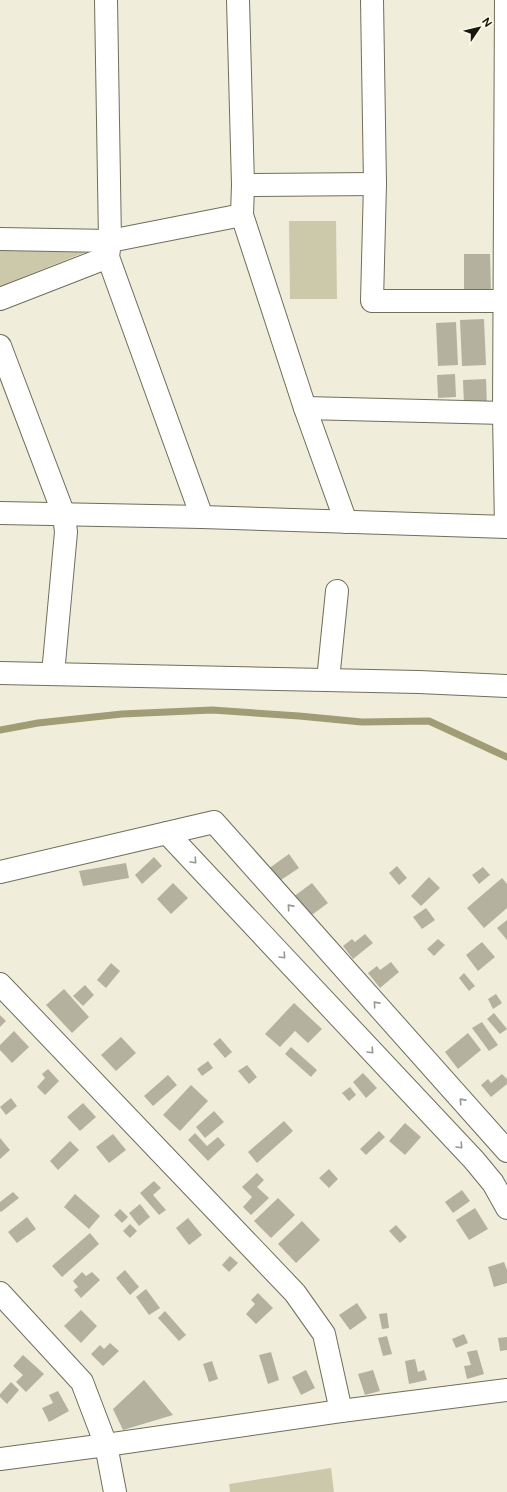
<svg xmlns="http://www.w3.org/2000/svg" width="507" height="1492" font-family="Figtree,sans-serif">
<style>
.green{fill:#ccc9aa}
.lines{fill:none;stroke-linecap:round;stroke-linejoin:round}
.stream{stroke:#9f9c76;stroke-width:7}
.building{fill:#b4b29f}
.street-casing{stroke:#706e5c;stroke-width:24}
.street{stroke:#fff;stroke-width:22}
.oneway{stroke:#979793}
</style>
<rect width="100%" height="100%" fill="#f0eeda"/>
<g class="green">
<polygon points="289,221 336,221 337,299 290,299"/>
<polygon points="0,249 86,249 86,252 0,286"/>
<polygon points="331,1468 334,1492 230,1492 229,1484"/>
</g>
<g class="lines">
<polyline class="stream" points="0,730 38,723 122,714 212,710 299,716 362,722 429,721 507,757"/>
</g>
<g class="building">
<polygon points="464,254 490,254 491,292 464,292"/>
<polygon points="484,319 486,365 462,366 460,320"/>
<polygon points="456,322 458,365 438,366 436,323"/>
<polygon points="455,374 456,397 438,398 437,375"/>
<polygon points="486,379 487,406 464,406 463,380"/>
<polygon points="289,854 299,868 278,882 268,869"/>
<polygon points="154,857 162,866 142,884 135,875"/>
<polygon points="126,863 129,878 83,886 79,871"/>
<polygon points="397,866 407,878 399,885 389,873"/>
<polygon points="483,867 490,875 479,884 472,875"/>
<polygon points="429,877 440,888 421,906 411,896"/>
<polygon points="502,878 507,884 507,908 484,928 467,908"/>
<polygon points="173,883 188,898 171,914 157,899"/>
<polygon points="312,883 328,903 309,917 293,897"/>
<polygon points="426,908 435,920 422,929 413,917"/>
<polygon points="507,920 507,940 497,928"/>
<polygon points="365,934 373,943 353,959 343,946 352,939 355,942"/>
<polygon points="438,939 445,945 434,956 427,949"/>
<polygon points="482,942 495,957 478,971 466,955"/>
<polygon points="391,962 399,972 380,988 368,973 377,966 380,970"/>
<polygon points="111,963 120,971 106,988 97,980"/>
<polygon points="464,973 475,986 469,991 459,978"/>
<polygon points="85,985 94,995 83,1006 73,996"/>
<polygon points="64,989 89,1017 72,1033 46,1005"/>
<polygon points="496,994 502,1003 493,1009 488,999"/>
<polygon points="294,1003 322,1029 308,1043 295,1031 280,1047 265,1034"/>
<polygon points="494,1013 507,1029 500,1034 487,1019"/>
<polygon points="0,1015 6,1021 0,1027"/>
<polygon points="482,1022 498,1045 489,1051 472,1028"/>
<polygon points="14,1031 29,1047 12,1063 0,1050 0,1045"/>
<polygon points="468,1033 481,1050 458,1069 445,1052"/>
<polygon points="121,1037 136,1053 116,1071 101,1055"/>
<polygon points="220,1038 232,1052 225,1058 213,1044"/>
<polygon points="291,1047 317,1070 311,1077 285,1054"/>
<polygon points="208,1061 213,1068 202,1076 197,1069"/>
<polygon points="247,1065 257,1077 249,1084 238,1071"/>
<polygon points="48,1069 59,1081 45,1095 37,1087 45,1078 42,1074"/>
<polygon points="363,1073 377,1088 366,1098 353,1082"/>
<polygon points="502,1074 507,1079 507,1084 491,1097 481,1085 488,1079 491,1083"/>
<polygon points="168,1075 177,1085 153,1106 144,1096"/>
<polygon points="191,1085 208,1101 180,1131 163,1115"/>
<polygon points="350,1087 356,1095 349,1101 342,1093"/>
<polygon points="11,1098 17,1106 6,1115 0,1107"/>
<polygon points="83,1103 96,1117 80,1131 67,1117"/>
<polygon points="214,1111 224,1122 205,1138 196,1127"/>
<polygon points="284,1121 293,1131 257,1163 248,1152"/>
<polygon points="405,1123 421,1137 405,1155 389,1141"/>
<polygon points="379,1131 385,1137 366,1155 360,1149"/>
<polygon points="195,1133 207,1146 218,1137 225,1145 208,1161 188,1140"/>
<polygon points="113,1134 126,1150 109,1163 96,1147"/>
<polygon points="0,1138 10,1150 0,1159"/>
<polygon points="70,1141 79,1150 58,1170 50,1161"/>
<polygon points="329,1169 338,1179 329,1188 319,1178"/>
<polygon points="257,1173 264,1180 257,1187 269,1198 251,1215 243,1207 252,1197 242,1187"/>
<polygon points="154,1181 161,1188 153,1195 166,1210 159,1215 140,1193"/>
<polygon points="462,1190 470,1201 453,1213 445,1202"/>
<polygon points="13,1192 19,1198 1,1212 0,1211 0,1202"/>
<polygon points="75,1194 100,1216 89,1229 64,1207"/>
<polygon points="278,1198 295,1215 271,1238 254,1221"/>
<polygon points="140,1204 150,1217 139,1226 129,1213"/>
<polygon points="475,1208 488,1229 469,1240 456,1220"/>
<polygon points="120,1209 128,1217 122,1223 114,1215"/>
<polygon points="27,1217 36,1229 17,1243 8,1232"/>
<polygon points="188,1218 202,1235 189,1245 176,1228"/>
<polygon points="302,1221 320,1240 296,1263 278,1244"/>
<polygon points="130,1224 137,1231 130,1238 123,1231"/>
<polygon points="396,1225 407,1237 400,1243 389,1231"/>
<polygon points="90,1233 99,1244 62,1277 52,1266"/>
<polygon points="230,1256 238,1263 229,1272 222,1265"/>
<polygon points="504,1262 507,1270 507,1283 494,1287 488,1267"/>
<polygon points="125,1270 139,1287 130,1295 116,1278"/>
<polygon points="82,1272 86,1276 92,1272 100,1280 81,1298 74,1290 78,1287 73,1281"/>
<polygon points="146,1289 160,1308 149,1315 136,1297"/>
<polygon points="258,1293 273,1308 256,1324 246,1314 255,1304 251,1300"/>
<polygon points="357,1303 367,1318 350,1330 339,1315"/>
<polygon points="81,1310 97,1326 81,1343 64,1326"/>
<polygon points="165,1311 186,1335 179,1341 158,1318"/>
<polygon points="387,1313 389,1328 382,1329 379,1314"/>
<polygon points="464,1334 468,1343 456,1348 452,1339"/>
<polygon points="387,1336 392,1354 383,1356 378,1338"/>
<polygon points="507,1337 507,1350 500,1351 498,1338"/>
<polygon points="110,1343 119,1351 103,1366 91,1354 100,1345 104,1349"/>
<polygon points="477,1350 484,1374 467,1379 464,1366 471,1365 467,1352"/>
<polygon points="271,1352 279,1380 268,1384 259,1355"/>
<polygon points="23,1355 44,1374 26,1392 16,1382 23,1375 13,1366"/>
<polygon points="415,1359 418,1372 424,1370 427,1380 409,1384 405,1361"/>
<polygon points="212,1361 218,1379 209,1382 203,1364"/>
<polygon points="306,1370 315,1388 301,1395 292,1377"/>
<polygon points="373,1370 380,1391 365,1395 358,1374"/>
<polygon points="144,1380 173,1415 123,1430 113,1409"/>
<polygon points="11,1382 19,1390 7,1404 0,1397 0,1394"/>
<polygon points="58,1391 69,1411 49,1422 42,1408 53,1403 49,1395"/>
</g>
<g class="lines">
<defs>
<g id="street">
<polyline points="106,0 110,241 108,257 202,517"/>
<polyline points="238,0 243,185 242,215 305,408 346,522"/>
<polyline points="372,0 375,184 372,301 507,301"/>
<polyline points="506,0 504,413 506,527"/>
<polyline points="243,185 375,184"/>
<polyline points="0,239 110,241 242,215"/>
<polyline points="0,299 108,257"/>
<polyline points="0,346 64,515 66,532 53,674"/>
<polyline points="305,408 504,413"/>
<polyline points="0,513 202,517 507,527"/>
<polyline points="0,673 419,682 507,686"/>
<polyline points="328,680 337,591"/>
<polyline points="167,833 474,1160 493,1183 507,1208"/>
<polyline points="0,872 214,822 507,1151"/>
<polyline points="0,984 295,1293 324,1334 341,1411"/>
<polyline points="0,1293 82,1382 106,1445 115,1492"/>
<polyline points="0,1459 106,1445 341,1411 507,1390"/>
</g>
</defs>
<use href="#street" class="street-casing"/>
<use href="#street" class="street"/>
</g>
<defs><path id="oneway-chevron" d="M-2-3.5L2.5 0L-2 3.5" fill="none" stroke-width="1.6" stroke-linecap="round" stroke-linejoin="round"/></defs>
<g class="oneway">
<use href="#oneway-chevron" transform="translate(194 861) rotate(47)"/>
<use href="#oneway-chevron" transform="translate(290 907) rotate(-132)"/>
<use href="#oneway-chevron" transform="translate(283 956) rotate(47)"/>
<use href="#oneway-chevron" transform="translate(376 1004) rotate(-132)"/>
<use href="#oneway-chevron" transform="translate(371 1051) rotate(47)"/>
<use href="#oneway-chevron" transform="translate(462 1101) rotate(-132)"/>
<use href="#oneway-chevron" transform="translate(460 1146) rotate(47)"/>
</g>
<g transform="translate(479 28) rotate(55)" stroke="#fdfbe7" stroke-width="3" paint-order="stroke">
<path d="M0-3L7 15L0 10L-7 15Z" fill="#171710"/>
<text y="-6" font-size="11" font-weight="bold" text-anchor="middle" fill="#171710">N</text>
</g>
</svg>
